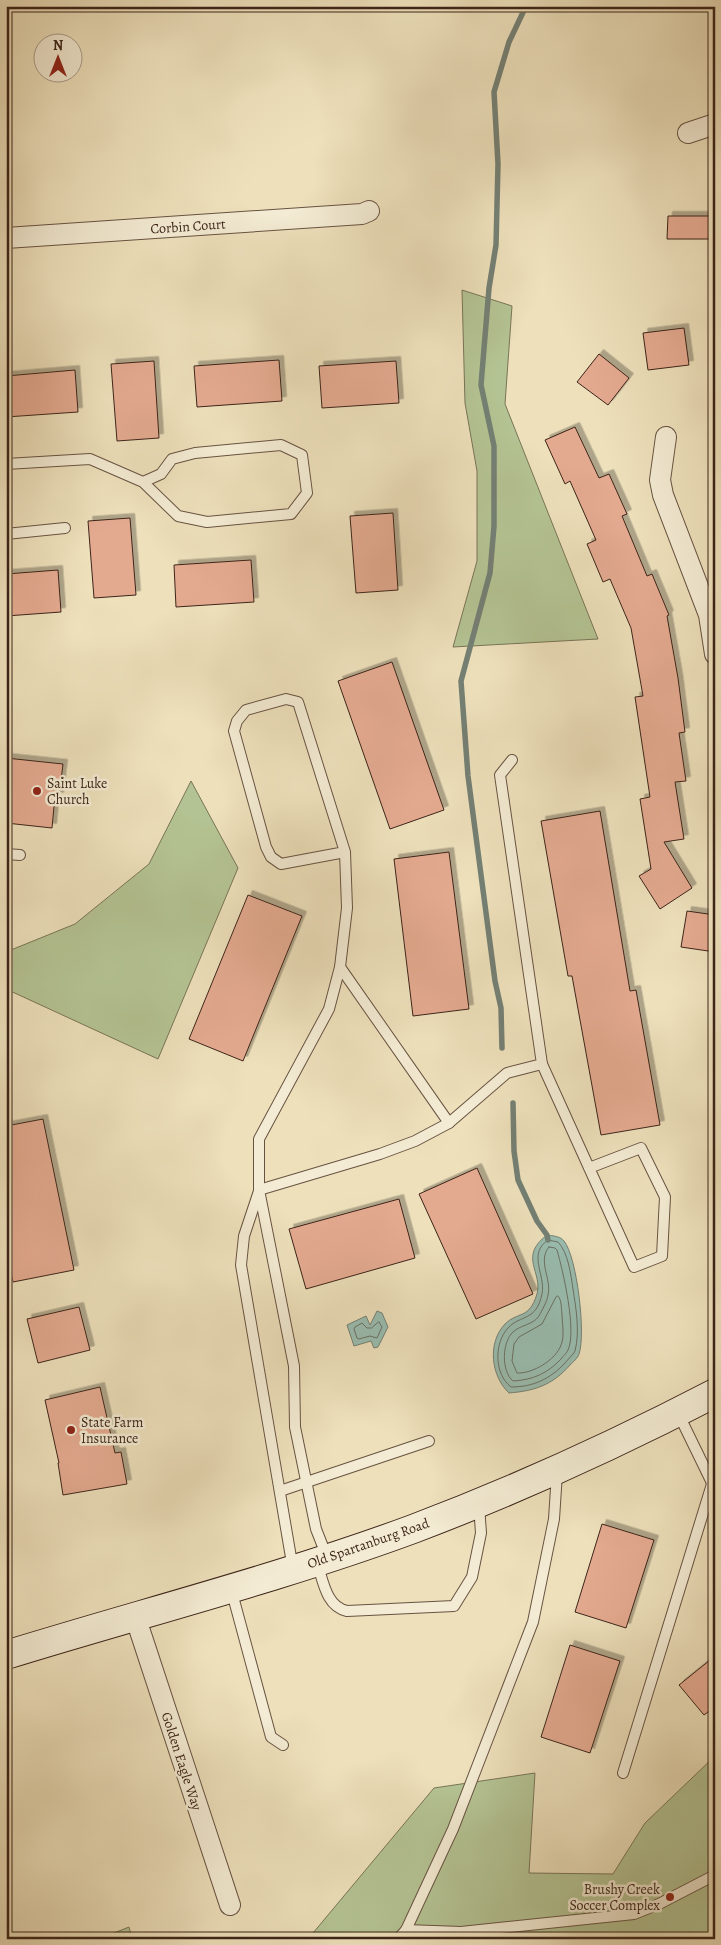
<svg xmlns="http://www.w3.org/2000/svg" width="721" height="1945" font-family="Alegreya,serif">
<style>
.green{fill:#b4c393;stroke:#787456}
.water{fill:#99bdb0;stroke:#748074}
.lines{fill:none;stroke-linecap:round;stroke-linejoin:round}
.shore{stroke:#6a7064;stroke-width:1}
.stream{stroke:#748074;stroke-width:5.5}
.building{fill:#e4aa90;stroke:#3c2419;filter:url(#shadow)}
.service-casing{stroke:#685342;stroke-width:12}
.minor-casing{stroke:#685342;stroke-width:22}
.secondary-casing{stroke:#3c2419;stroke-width:30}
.service{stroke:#f3ebd3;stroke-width:10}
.minor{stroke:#f3ebd3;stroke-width:20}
.secondary{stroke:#f3ebd3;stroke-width:28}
.poi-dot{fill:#8f2418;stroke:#f3ebd3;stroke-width:2}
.labels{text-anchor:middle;stroke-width:5;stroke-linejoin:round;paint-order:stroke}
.street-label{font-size:14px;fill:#3c2419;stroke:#f3ebd3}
.poi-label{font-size:14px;fill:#3c2419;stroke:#f3ebd3;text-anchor:start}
</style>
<defs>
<filter id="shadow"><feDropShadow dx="4.5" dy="-4.5" stdDeviation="0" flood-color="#0004"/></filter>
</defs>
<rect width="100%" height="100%" fill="#ede0bb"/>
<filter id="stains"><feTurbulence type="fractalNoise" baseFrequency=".004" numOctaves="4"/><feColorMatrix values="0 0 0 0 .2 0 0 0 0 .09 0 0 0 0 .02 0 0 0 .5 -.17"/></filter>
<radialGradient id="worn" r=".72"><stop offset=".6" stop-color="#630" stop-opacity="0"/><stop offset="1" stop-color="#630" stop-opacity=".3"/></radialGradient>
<g class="green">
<polygon points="462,290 512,306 505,404 598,639 453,647 477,561 477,471 465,403"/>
<polygon points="191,781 238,868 158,1059 6,989 6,952 75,924 149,864"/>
<polygon points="715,1756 715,1939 308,1939 434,1788 535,1773 529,1873 613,1874 645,1823"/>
<polygon points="129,1927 132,1939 99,1939"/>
</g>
<g class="water">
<path d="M547,1235C553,1236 560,1236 564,1241C577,1257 586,1334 579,1354C578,1358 573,1362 570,1365C553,1385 534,1391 509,1393C491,1376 487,1343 505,1324C518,1311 529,1320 537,1294C543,1272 518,1257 547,1235Z"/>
<polygon points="377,1311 382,1313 388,1327 378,1347 374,1348 371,1341 354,1346 347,1325 366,1316 370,1325"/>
</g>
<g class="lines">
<g class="shore">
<path d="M548,1240L558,1242C568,1252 571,1275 573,1289C576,1308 580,1332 575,1351C573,1355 568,1359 565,1363C550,1379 533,1387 511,1387C494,1374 494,1343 508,1328C521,1314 536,1322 542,1294C546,1275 527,1254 548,1240Z"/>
<path d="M549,1247L555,1248L557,1250C563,1271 577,1331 568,1350C567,1353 563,1356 561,1359C548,1373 533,1380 513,1381C501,1371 502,1342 513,1332C520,1325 533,1325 539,1316C542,1310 547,1302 548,1295C552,1279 537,1261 549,1247Z"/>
<path d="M558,1296C562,1300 561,1308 562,1314C562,1324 565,1336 561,1345C556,1360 532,1374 517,1373L512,1361L514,1344L519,1337L542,1324L556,1297Z"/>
<polygon points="379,1322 382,1327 377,1338 370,1336 359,1339 357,1338 354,1329 355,1327 362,1323 367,1328 371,1328"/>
</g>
<g class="stream">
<polyline points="502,1048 501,1008 495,981 468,776 461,681 490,573 494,526 494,446 481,385 489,288 496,245 498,164 494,92 509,42 526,6"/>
<polyline points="513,1103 514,1151 518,1180 537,1221 547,1235 548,1240"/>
</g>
</g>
<g class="building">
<polygon points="668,216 715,216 715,239 667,239"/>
<polygon points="684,328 689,365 648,370 643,333"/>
<polygon points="599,354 629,378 608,405 577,382"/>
<polygon points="279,360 282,401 197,407 194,366"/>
<polygon points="154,361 159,438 117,441 111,364"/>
<polygon points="396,361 399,403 322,408 319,366"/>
<polygon points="75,370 78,412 6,417 6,376"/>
<polygon points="575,427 599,478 609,474 627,514 622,516 647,576 652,574 669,615 667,616 678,678 685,732 679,733 686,781 675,782 684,839 664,842 692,888 660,909 639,876 651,869 640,799 650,797 635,697 643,696 631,628 610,579 603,582 587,544 596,540 570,481 565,484 545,440"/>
<polygon points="393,513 398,590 356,593 350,516"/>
<polygon points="130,518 136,595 94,598 88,521"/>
<polygon points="251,560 254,602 176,607 174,565"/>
<polygon points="58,570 61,612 6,616 6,574"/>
<polygon points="392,662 444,810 390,829 338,681"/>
<polygon points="6,758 63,764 59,797 55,796 52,828 6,823"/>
<polygon points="600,811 630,991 636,990 660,1125 601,1135 572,976 568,976 541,821"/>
<polygon points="449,852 469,1009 413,1016 394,859"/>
<polygon points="248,895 302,916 243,1061 189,1039"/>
<polygon points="687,911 715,915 715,952 681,947"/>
<polygon points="43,1119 74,1270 13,1282 6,1250 6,1126"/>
<polygon points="477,1168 533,1294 476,1319 419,1194"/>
<polygon points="399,1199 415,1258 306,1289 289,1229"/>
<polygon points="79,1307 90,1350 38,1363 27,1319"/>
<polygon points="100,1387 115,1453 121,1452 127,1484 63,1495 58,1463 59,1463 45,1400"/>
<polygon points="602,1524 654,1540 626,1628 575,1612"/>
<polygon points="570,1645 620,1661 590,1753 541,1737"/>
<polygon points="715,1656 715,1707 704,1715 679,1685"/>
</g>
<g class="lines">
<defs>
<g id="service">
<polyline points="6,464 90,459 143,482 178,516 207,522 291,514 307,493 302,455 281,445 195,453 172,459 161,474 143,482"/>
<polyline points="6,534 65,528"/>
<polyline points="6,854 20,855"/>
<polyline points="542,1064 634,1267 662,1256 665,1197 641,1148 589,1168"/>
<polyline points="449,1123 507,1073 542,1064 500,775 512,760"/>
<polyline points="259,1190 380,1154 415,1141 449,1123 340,967"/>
<polyline points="259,1191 244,1236 241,1265 293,1569"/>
<polyline points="678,1413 715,1489"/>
<polyline points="280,1491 429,1441"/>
<polyline points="327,1557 316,1529 295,1427 294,1366 259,1190 259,1139 329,1009 340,967 347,908 345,852 298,702 286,699 246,710 237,721 234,731 266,847 271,857 281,864 345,852"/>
<path d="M317,1563C323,1580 326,1607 347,1611L454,1606L472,1577L481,1533L479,1505"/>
<polyline points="231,1589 271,1737 283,1745"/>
<polyline points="623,1773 712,1484"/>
<polyline points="406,1930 461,1932 634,1914 659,1904 715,1875"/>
<polyline points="398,1939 406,1930 453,1829 533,1622 554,1519 557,1473"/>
</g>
<g id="minor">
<polyline points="688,133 715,124"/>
<polyline points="6,238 362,214 369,211"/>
<polyline points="666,437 660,480 663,495 709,615 715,654"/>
<polyline points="135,1616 230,1905"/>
</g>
<path id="secondary" d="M6,1655C142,1613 280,1578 413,1529C516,1490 617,1444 715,1393"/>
</defs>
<use href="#service" class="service-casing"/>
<use href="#minor" class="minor-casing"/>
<use href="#secondary" class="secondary-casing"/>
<use href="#service" class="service"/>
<use href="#minor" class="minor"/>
<use href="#secondary" class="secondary"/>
</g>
<g class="poi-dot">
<circle cx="37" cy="791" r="5"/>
<circle cx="71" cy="1430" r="5"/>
<circle cx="670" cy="1897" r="5"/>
</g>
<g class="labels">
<g class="street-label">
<text transform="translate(188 226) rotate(-4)" y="5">Corbin Court</text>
<text transform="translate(368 1543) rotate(-19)" y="5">Old Spartanburg Road</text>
<text transform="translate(182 1761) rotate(72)" y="5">Golden Eagle Way</text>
</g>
<g class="poi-label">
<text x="47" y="788">Saint Luke<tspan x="47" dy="16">Church</tspan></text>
<text x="81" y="1427">State Farm<tspan x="81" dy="16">Insurance</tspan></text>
<text x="660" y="1894" text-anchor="end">Brushy Creek<tspan x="660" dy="16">Soccer Complex</tspan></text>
</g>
</g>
<rect width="721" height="1945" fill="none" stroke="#ede0bb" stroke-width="25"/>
<rect x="8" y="8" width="706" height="1930" fill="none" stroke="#3c2419" stroke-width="2.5"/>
<rect x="12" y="12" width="696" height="1920" fill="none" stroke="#3c2419"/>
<g transform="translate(58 58)"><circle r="24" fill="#f3ebd3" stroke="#aa9b89"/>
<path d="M0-4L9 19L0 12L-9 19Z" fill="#8f2418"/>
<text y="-8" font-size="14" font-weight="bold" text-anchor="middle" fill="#3c2419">N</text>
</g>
<rect width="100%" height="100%" filter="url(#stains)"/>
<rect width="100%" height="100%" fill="url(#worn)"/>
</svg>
